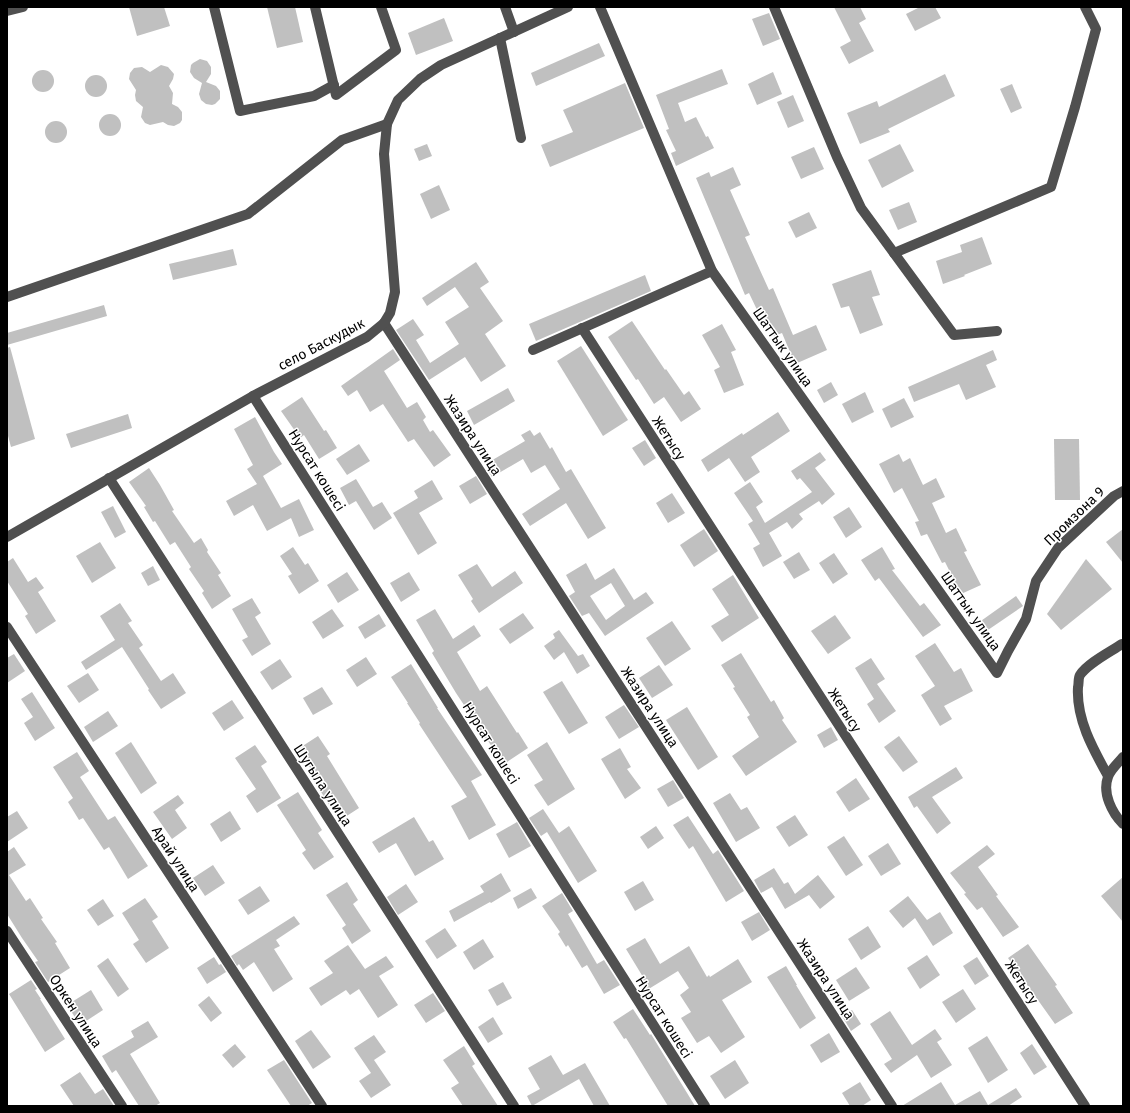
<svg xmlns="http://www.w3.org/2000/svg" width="1130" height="1113" font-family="'Fira Sans',sans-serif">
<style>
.building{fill:#c0c0c0;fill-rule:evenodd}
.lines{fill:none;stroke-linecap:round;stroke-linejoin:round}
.minor{stroke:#505050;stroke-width:10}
.labels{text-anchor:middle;stroke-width:3;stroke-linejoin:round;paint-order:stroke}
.street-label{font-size:14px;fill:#000;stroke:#fff}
</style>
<rect width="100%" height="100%" fill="#fff"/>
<g class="building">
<polygon points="129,7 164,7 170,26 137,36"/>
<polygon points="267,7 295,7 303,42 277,48"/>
<polygon points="834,7 860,7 866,19 859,23 874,51 849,64 840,47 851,41"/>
<polygon points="920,7 935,7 941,18 915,31 906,14"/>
<polygon points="769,13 780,39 763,46 752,19"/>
<polygon points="444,18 453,41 416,55 408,33"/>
<polygon points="599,43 605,56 536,86 531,73"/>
<polygon points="200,59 207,61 211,67 211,74 206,82 216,86 220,91 220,99 215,104 212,105 206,104 201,100 199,94 202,83 194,78 190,72 191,65 193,63"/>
<polygon points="161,65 168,67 174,74 173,79 169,86 173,93 172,104 178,107 182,112 182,120 180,123 174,126 168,125 163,122 150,125 145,123 141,117 143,107 136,101 135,95 136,90 129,79 130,73 134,68 142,67 150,72"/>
<polygon points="722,69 728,84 678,103 685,122 696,117 706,137 708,136 714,148 676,166 671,153 676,151 666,130 669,129 656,95"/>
<circle cx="43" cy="81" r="11"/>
<polygon points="773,72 782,94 757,105 748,84"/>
<polygon points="945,74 955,96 888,129 890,132 860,144 847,113 877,101 879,107"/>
<circle cx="96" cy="86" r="11"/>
<polygon points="625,83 644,128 550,167 541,145 573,132 563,110"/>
<polygon points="1012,84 1022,108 1011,113 1000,89"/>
<polygon points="793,95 804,121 788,128 777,102"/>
<circle cx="110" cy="125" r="11"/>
<circle cx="56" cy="132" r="11"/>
<polygon points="427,144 432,156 419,161 414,149"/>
<polygon points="900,144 914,171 882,188 868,160"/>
<polygon points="814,147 824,169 801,179 791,157"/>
<polygon points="733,167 741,185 730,190 750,235 745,237 769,290 773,288 793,335 816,325 827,350 795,364 782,333 774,336 764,312 759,314 749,293 745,295 696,178 709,172 711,177"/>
<polygon points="439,185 450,210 431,219 420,194"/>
<polygon points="909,202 917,222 898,230 889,210"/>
<polygon points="809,212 817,228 796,238 788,222"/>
<polygon points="982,237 992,264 964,275 965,276 943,284 936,261 962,252 960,245"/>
<polygon points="233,249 237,265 173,280 169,264"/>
<polygon points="476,262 489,282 480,288 503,321 485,334 506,366 481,382 465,357 429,380 396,330 413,319 424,335 416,340 430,363 459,344 445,322 469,307 455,287 427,306 422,298"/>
<polygon points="871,270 880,295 872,297 883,325 860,334 849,306 841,308 832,284"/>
<polygon points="645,275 651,291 536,341 529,324"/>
<polygon points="104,305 107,316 7,345 7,333"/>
<polygon points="632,321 665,370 666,369 684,395 689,391 701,409 681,422 664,397 654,404 638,379 636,380 608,337"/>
<polygon points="722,324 736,350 731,352 744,385 724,393 714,370 720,367 702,335"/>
<polygon points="581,346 628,420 603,436 557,361"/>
<polygon points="10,347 35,439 11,447 7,432 7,348"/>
<polygon points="393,349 400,360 384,371 407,408 417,402 426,417 423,420 430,432 433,430 451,455 434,467 414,439 408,442 383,404 370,412 357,390 348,396 341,386"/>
<polygon points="993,350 997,360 986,365 996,387 966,400 959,384 914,402 908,387"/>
<polygon points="831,382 838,395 824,403 817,390"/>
<polygon points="508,388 515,401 474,425 467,411"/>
<polygon points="865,392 874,412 852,423 842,404"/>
<polygon points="302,397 324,431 326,430 337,448 319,459 304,435 300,438 281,411"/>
<polygon points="904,398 914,417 891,428 882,409"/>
<polygon points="778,412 790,431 751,457 760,472 745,482 729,458 708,472 701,460 742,433 743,435"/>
<polygon points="128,414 132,428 71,448 66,434"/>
<polygon points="255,417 274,452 282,464 263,476 281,508 299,499 314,530 299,537 291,518 267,531 253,505 234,516 226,501 257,484 247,469 253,465 234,429"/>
<polygon points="530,430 534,436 540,432 550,449 552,447 566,472 571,469 606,528 588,539 566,503 530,526 522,514 560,489 545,465 531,473 523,459 492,477 487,469 492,466 489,462 525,441 521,435"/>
<polygon points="1054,439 1079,439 1080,500 1055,500"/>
<polygon points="645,440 656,458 644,466 632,448"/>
<polygon points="359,444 370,461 347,475 336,459"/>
<polygon points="820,452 826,460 815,468 835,494 822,505 819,501 799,514 803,519 792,529 787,522 769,533 782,556 763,567 753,548 760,544 748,524 753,521 734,493 750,482 763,502 756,507 765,523 812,492 800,478 797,480 791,471"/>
<polygon points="899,454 903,462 910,458 923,485 936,478 945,497 932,503 946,533 956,528 967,551 964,552 981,585 961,594 945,562 942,563 927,534 921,536 915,522 919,521 902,488 894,493 879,464"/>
<polygon points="149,468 160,485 174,510 172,511 194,543 201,538 208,550 207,552 221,573 218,575 231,596 212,609 202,593 204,591 189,569 191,567 175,542 170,545 155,521 153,522 144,507 146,506 129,482"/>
<polygon points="476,476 487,494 470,504 459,486"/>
<polygon points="356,479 373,507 382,502 392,518 374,530 356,501 349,505 340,488"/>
<polygon points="432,480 443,499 419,513 437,543 418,555 393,513 418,498 414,491"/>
<polygon points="672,493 685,513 668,523 656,503"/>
<polygon points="113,506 126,532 115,538 101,512"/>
<polygon points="849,507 862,527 846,538 833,517"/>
<polygon points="704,529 718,551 694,567 680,545"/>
<polygon points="1123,529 1123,563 1106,542"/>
<polygon points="100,542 116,568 92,583 76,556"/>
<polygon points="293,547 305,565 308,563 319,581 299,594 288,576 292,574 280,556"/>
<polygon points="882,547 895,569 892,570 920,606 924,603 941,625 923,637 879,578 875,581 861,560"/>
<polygon points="799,552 810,570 794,579 783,562"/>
<polygon points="834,553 848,574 833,584 819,563"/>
<polygon points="13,558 28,582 36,577 44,588 38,592 56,621 36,634 25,616 28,614 7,581 7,562"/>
<polygon points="1086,559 1112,589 1061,630 1047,614"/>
<path d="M586,563L595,580L614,568L634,600L646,592L654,603L605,636L589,613L582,616L569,596L575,592L566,575ZM611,583L625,606L606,620L590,596Z"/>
<polygon points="477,564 492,587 515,571 523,583 479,613 471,601 473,599 458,575"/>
<polygon points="153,566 160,580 148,586 141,573"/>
<polygon points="347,572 359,590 338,603 327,585"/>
<polygon points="409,572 420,590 401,602 390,583"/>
<polygon points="733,575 759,618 722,642 711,626 729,615 712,589"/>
<polygon points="1016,596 1023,606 985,632 978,623"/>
<polygon points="252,598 261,613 255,617 271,644 252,656 242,640 248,637 232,609"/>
<polygon points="120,603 132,621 128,623 143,645 139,648 161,681 173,673 186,693 161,709 148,690 149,689 122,647 86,670 81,662 115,640 100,616"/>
<polygon points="332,609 344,626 323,639 312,622"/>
<polygon points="435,609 453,639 474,625 481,636 457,652 480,691 487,686 517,733 518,732 528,748 504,764 488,741 487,742 477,726 478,726 456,693 432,653 434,651 416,620"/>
<polygon points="523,613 534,628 510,644 499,629"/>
<polygon points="379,614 386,626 365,639 358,627"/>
<polygon points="835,615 851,638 828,654 811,631"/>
<polygon points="672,621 691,649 665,666 646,638"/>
<polygon points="559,630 578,656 583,654 590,666 577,674 564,652 554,660 544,646 555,638 553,634"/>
<polygon points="935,643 954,672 961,668 973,691 944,706 952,719 940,726 921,695 935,686 915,656"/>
<polygon points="741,653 771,702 774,700 784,718 782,720 797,742 746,776 732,756 759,737 747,717 750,715 733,688 735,687 721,665"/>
<polygon points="14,654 25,671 7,683 7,658"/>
<polygon points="366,657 377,674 357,687 346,670"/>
<polygon points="871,658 885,679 877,684 896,711 879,723 867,704 874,699 855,668"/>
<polygon points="280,659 292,677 272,690 260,672"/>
<polygon points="411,664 438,708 437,708 482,775 471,781 496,825 469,840 451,806 467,797 419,724 420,723 407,703 408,703 391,677"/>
<polygon points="659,665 673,685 652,698 639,678"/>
<polygon points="88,673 99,690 79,703 67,686"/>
<polygon points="562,681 588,723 569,734 543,692"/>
<polygon points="322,687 333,704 313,715 303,698"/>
<polygon points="32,692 55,728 35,741 24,723 33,717 21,699"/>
<polygon points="232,700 244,718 224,731 212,713"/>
<polygon points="624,705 639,727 619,739 605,717"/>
<polygon points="687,707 718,757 698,770 666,720"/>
<polygon points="108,711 118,726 93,742 84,727"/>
<polygon points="831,727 838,740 824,748 817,735"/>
<polygon points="318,736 330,754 327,756 359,808 339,821 313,779 316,777 298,749"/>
<polygon points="899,736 918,762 903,772 884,747"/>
<polygon points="131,742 157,783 141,794 115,753"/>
<polygon points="547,742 575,789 548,806 534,785 543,780 527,755"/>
<polygon points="255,745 267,762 261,766 281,798 257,813 246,796 256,789 235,758"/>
<polygon points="620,748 631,767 627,769 641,788 625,799 601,759"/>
<polygon points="77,752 89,771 80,777 108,820 115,816 148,866 128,879 109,847 104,850 83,818 79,820 68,802 73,798 53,767"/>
<polygon points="956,767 963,778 932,797 951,823 937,834 917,806 914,808 908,797"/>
<polygon points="856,778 870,799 849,812 836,792"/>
<polygon points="673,780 684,798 668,807 657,789"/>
<polygon points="298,792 322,830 318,833 334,857 314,870 302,853 306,850 277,805"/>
<polygon points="730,793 741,810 747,807 760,828 736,842 713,803"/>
<polygon points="178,795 184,803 175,810 187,828 172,839 153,812"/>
<polygon points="543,809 559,833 569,826 597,871 578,883 547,832 541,836 529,818"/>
<polygon points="17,811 28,828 7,842 7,817"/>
<polygon points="230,811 241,829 221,842 210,824"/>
<polygon points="795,815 808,835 789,847 776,827"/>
<polygon points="688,816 713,854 718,850 744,891 726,902 693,846 689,849 673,825"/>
<polygon points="414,817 429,842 433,840 444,859 415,876 396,843 379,853 372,842"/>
<polygon points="517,822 531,846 509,858 496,834"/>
<polygon points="656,826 664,838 648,849 640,837"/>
<polygon points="844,836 863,865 846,876 827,847"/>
<polygon points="888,843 901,864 881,876 868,856"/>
<polygon points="987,845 995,854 978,867 998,895 996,896 1019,927 1003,937 982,907 977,910 964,894 966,893 950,873"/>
<polygon points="14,847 26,865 9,875 26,901 30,898 43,918 41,919 57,942 55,943 70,968 48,982 35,962 38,961 22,938 7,914 7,852"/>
<polygon points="213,865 225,883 205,896 193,878"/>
<polygon points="774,868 784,884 788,882 795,894 818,875 835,897 820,909 809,895 785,909 772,887 761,893 754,880"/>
<polygon points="501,873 511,891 491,903 490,902 454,922 449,911 484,892 480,886"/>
<polygon points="1123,877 1123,922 1101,896"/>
<polygon points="643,881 654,900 635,911 624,892"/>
<polygon points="347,882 358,900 353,904 371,931 352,944 342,928 346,925 326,895"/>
<polygon points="406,884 418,902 398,915 387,897"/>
<polygon points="260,886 270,901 248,915 238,900"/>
<polygon points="531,888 537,898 518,909 513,898"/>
<polygon points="562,893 573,911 568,914 597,964 604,960 620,985 604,994 587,965 582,968 568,945 566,947 558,934 560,932 542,906"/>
<polygon points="908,896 927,920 940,912 953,933 933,946 915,918 903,928 889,911"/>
<polygon points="145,898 158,917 152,921 169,948 146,963 133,944 139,940 122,913"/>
<polygon points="103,899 114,916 98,926 87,910"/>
<polygon points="759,912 770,930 752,941 741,922"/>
<polygon points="294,916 300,924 276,940 280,946 274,949 293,979 273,992 254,962 243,970 239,964 237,966 231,956"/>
<polygon points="868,926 881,947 861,960 848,939"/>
<polygon points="445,928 457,946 437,959 425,941"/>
<polygon points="645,938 660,964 689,946 707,977 709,975 710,977 738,959 752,982 722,1000 745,1037 721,1053 709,1036 697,1043 681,1018 691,1012 680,995 689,988 678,971 647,990 640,978 643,977 626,949"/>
<polygon points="483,939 494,957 474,970 463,952"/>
<polygon points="1028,944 1057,985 1055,986 1073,1013 1055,1024 1008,958"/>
<polygon points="348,945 365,969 386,956 394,967 379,976 398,1005 378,1018 359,989 350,995 346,990 321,1006 309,988 333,973 324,961"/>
<polygon points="927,955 940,975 920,989 907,968"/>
<polygon points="214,957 219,965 221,964 226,972 207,984 197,968"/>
<polygon points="977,957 989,976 975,985 963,966"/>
<polygon points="108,958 129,989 118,997 97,966"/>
<polygon points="786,966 797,985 796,985 816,1018 800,1029 767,977"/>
<polygon points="856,967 870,988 849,1001 836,980"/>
<polygon points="31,980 37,989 35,990 41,999 40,999 65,1039 45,1052 9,994"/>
<polygon points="503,982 512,998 497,1006 488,990"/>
<polygon points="963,989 976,1009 956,1023 942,1002"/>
<polygon points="91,990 103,1010 80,1025 67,1005"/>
<polygon points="433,993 445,1011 426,1023 414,1005"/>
<polygon points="209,996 222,1013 211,1022 198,1005"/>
<polygon points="633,1009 650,1035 651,1034 695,1106 668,1106 626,1038 624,1039 613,1022"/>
<polygon points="852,1010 861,1024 851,1031 842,1016"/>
<polygon points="890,1011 912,1045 935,1029 942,1039 937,1042 952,1065 931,1078 917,1055 891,1073 884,1064 892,1059 870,1024"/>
<polygon points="493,1017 503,1034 488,1043 478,1027"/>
<polygon points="148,1021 158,1037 130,1054 160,1103 155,1106 139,1106 116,1070 112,1073 102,1056 134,1037 131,1031"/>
<polygon points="311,1030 331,1057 313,1069 295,1041"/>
<polygon points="829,1033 840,1052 821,1063 810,1045"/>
<polygon points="374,1035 386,1052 374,1060 391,1085 371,1098 359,1081 371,1073 354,1048"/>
<polygon points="987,1036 1008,1070 988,1083 968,1048"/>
<polygon points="235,1044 246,1057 233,1068 222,1055"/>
<polygon points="1032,1044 1047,1067 1034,1075 1020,1053"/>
<polygon points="464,1046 475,1064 472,1066 498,1106 463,1106 451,1088 459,1083 443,1060"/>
<polygon points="551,1055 563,1075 585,1063 610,1106 594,1106 579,1079 532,1106 527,1096 540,1089 528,1068"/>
<polygon points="284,1060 312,1103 307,1106 291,1106 267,1070"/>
<polygon points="735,1060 749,1083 725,1099 710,1076"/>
<polygon points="80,1072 95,1094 103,1089 114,1106 74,1106 60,1085"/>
<polygon points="860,1082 871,1100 862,1106 850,1106 842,1093"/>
<polygon points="941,1082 955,1105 980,1091 988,1105 1016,1088 1022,1097 1008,1106 902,1106"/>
</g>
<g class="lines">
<g class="minor">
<polyline points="214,7 240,111 314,96 334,85"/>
<polyline points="315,7 336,95 396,50 381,7"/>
<polyline points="505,7 514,32"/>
<polyline points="600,7 712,271 997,673 1008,651 1026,619 1036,581 1058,548 1114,496 1123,491"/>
<polyline points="774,7 837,157 861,208 954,335 997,331"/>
<polyline points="7,11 23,7"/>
<polyline points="500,38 521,138"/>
<polyline points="894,253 1051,187 1075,107 1096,29 1085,7"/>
<polyline points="7,297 248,214 342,140 387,124"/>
<polyline points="384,323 892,1106"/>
<polyline points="582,328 1085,1106"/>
<polyline points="533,350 712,271"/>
<polyline points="253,396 705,1106"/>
<polyline points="109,478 514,1106"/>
<polyline points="7,537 253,396 367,337 384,323 390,313 395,292 384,154 387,124 398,100 420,79 441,65 568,7"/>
<polyline points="7,627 322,1106"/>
<path d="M1123,757C1118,763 1110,770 1108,777C1102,793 1112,813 1123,824"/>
<path d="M1108,776C1093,749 1076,719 1078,687C1079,684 1078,678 1080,675C1088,663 1110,652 1122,644"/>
<polyline points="7,931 122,1106"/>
</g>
</g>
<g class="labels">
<g class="street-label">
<text transform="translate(321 344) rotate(-28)" y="5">село Баскудык</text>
<text transform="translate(783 347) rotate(55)" y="5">Шаттык улица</text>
<text transform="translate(473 435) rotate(57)" y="5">Жазира улица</text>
<text transform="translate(669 438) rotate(57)" y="5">Жетысу</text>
<text transform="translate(317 470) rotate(58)" y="5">Нурсат кошесi</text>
<text transform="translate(1074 516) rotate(-44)" y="5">Промзона 9</text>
<text transform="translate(971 611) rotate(55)" y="5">Шаттык улица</text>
<text transform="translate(650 707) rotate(57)" y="5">Жазира улица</text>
<text transform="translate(845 710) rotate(57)" y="5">Жетысу</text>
<text transform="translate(491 743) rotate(58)" y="5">Нурсат кошесi</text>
<text transform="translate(323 785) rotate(57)" y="5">Шугыла улица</text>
<text transform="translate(176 859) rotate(57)" y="5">Арай улица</text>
<text transform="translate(826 979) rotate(57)" y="5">Жазира улица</text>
<text transform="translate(1022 982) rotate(57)" y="5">Жетысу</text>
<text transform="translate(76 1011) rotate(57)" y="5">Оркен улица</text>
<text transform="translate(664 1017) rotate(58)" y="5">Нурсат кошесi</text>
</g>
</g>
<rect width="1130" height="1113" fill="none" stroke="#000000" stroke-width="16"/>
</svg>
